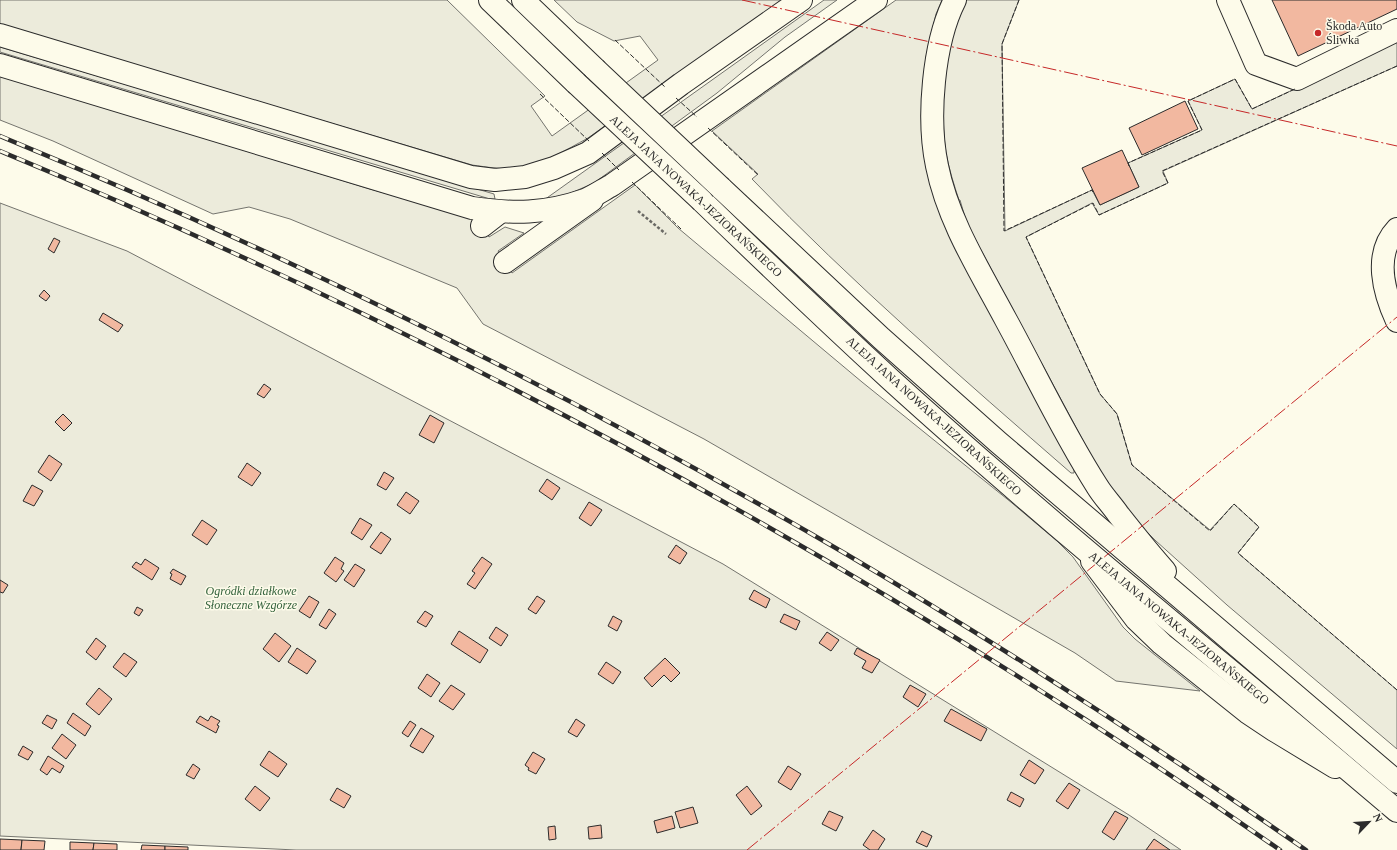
<svg xmlns="http://www.w3.org/2000/svg" width="1397" height="850" font-family="Georgia,serif">
<style>
.green{fill:#ecebdb;stroke:#74746e}
.building{fill:#f2b8a0;stroke:#2b2b2b}
.lines{fill:none;stroke-linecap:round;stroke-linejoin:round}
.minor-casing{stroke:#2b2b2b;stroke-width:24}
.major-casing{stroke:#2b2b2b;stroke-width:24}
.path{stroke:#6a6964;stroke-width:2.5;stroke-dasharray:3 2;stroke-linecap:butt}
.minor{stroke:#fdfbea;stroke-width:22}
.major{stroke:#fdfbea;stroke-width:22}
.rail-casing{stroke:#2b2b2b;stroke-width:4.5}
.rail{stroke:#fdfbea;stroke-width:3;stroke-dasharray:9;stroke-linecap:butt}
.major-bridge-casing{stroke:#2b2b2b;stroke-width:24;stroke-linecap:butt}
.major-bridge{stroke:#fdfbea;stroke-width:22}
.fence{stroke:#2b2b2b;stroke-width:1;stroke-dasharray:5 2;stroke-linecap:butt}
.power{stroke:#c62828;stroke-width:1;stroke-dasharray:14 3 2 3;stroke-linecap:butt}
.poi-dot{fill:#c62828;stroke:#fdfbea;stroke-width:1.5}
.labels{text-anchor:middle;stroke-width:3;stroke-linejoin:round;paint-order:stroke}
.poi-label{font-size:12px;fill:#2b2b2b;stroke:#fdfbea;text-anchor:start}
.street-label{font-size:12px;fill:#2b2b2b;stroke:#fdfbea}
.park-label{font-size:12px;font-style:italic;fill:#34623c;stroke:#fdfbea}
</style>
<rect width="100%" height="100%" fill="#fdfbea"/>
<g class="green">
<path d="M0,0H447L545,96L531,106L552,136L658,60L640,36L614,41L577,22L554,0H782L588,138C566,150 543,164 518,168C503,170 487,167 472,165L0,25Z"/>
<polygon points="824,0 837,0 785,37 717,93 594,183 564,196 544,200"/>
<path d="M896,0H942L936,14L926,57L922,126L1074,469V473H1071C962,378 852,283 752,179L758,174L712,131Z"/>
<path d="M965,0H1019L1002,44L1005,231L1092,190L1100,205L1139,187L1128,163L1202,130L1188,101L1235,79L1252,109L1397,41V66L1163,171L1168,183L1099,215L1092,203L1026,237L1100,394L1117,414L1132,465L1210,530L1234,504L1259,527L1238,553L1397,690V749L1227,605L1156,541L1137,522L1102,476L967,224L960,200H959C954,185 949,169 946,153C939,101 945,48 965,0Z"/>
<polygon points="0,47 494,194 495,199 490,199 0,52"/>
<polygon points="0,75 370,189 476,218 489,237 505,227 524,233 498,251 512,273 635,185 678,228 862,382 1012,503 1057,541 1073,557 1123,627 1135,639 1200,691 1116,681 1075,653 704,439 483,324 457,288 290,219 249,207 213,214 53,141 0,120"/>
<polygon points="0,203 127,251 723,564 1129,815 1181,850 296,850 0,836"/>
</g>
<g class="building">
<polygon points="1272,0 1397,0 1397,9 1298,56"/>
<polygon points="1185,101 1198,129 1142,155 1129,128"/>
<polygon points="1122,150 1139,187 1100,205 1082,168"/>
<polygon points="54,238 60,241 54,253 48,249"/>
<polygon points="44,290 50,296 46,301 39,296"/>
<polygon points="103,313 123,325 118,332 99,320"/>
<polygon points="264,384 271,389 264,398 257,394"/>
<polygon points="63,414 72,423 64,431 55,422"/>
<polygon points="430,415 444,423 434,443 419,435"/>
<polygon points="49,455 62,464 51,481 38,472"/>
<polygon points="247,463 261,473 252,486 238,477"/>
<polygon points="384,472 394,478 386,490 377,485"/>
<polygon points="547,479 560,488 552,500 539,491"/>
<polygon points="32,485 43,491 34,506 23,501"/>
<polygon points="406,492 419,501 410,514 397,505"/>
<polygon points="589,502 602,510 591,526 579,518"/>
<polygon points="360,518 372,525 362,540 351,533"/>
<polygon points="202,520 217,530 207,545 192,535"/>
<polygon points="381,532 391,539 381,554 370,547"/>
<polygon points="676,545 687,553 680,564 668,557"/>
<polygon points="335,557 344,563 341,569 344,571 336,582 324,573"/>
<polygon points="482,557 492,564 475,589 467,584 475,573 472,571"/>
<polygon points="145,559 159,568 152,580 132,567 136,562 141,565"/>
<polygon points="355,564 365,570 354,587 344,580"/>
<polygon points="173,569 186,576 181,585 170,579 172,574 170,573"/>
<polygon points="0,580 8,585 3,593 0,592"/>
<polygon points="754,590 770,599 766,608 749,599"/>
<polygon points="309,596 319,602 310,618 299,611"/>
<polygon points="537,596 545,601 536,614 528,609"/>
<polygon points="137,607 143,610 139,616 134,613"/>
<polygon points="329,609 336,614 326,629 319,625"/>
<polygon points="425,611 433,616 426,627 417,622"/>
<polygon points="784,614 800,621 796,630 780,622"/>
<polygon points="613,616 622,621 617,631 608,626"/>
<polygon points="496,627 508,635 501,646 489,638"/>
<polygon points="459,631 488,650 480,663 451,644"/>
<polygon points="827,632 839,640 831,651 819,643"/>
<polygon points="275,633 291,646 279,662 263,649"/>
<polygon points="96,638 106,646 96,660 86,652"/>
<polygon points="297,648 316,661 307,674 288,662"/>
<polygon points="857,648 880,660 872,673 862,668 866,661 854,654"/>
<polygon points="124,653 137,662 126,677 113,667"/>
<polygon points="665,658 680,673 671,682 664,675 652,687 644,678"/>
<polygon points="606,662 621,672 613,684 598,674"/>
<polygon points="427,674 440,683 431,697 418,688"/>
<polygon points="451,685 465,694 453,710 439,701"/>
<polygon points="910,685 926,694 918,707 903,697"/>
<polygon points="99,688 112,699 99,715 86,704"/>
<polygon points="951,709 987,729 981,741 944,721"/>
<polygon points="73,713 91,726 85,736 67,723"/>
<polygon points="47,715 57,720 52,729 42,723"/>
<polygon points="200,716 208,721 211,716 220,721 217,725 219,726 216,733 196,722"/>
<polygon points="576,719 585,725 577,737 568,732"/>
<polygon points="410,721 416,725 408,737 402,733"/>
<polygon points="421,728 434,736 423,753 410,746"/>
<polygon points="62,734 76,745 66,759 52,748"/>
<polygon points="23,746 33,752 28,760 18,755"/>
<polygon points="269,751 287,764 278,777 260,765"/>
<polygon points="533,752 545,759 536,774 528,770 529,768 525,765"/>
<polygon points="48,756 64,766 60,773 52,768 47,775 40,770"/>
<polygon points="1029,760 1044,770 1035,784 1020,775"/>
<polygon points="193,764 200,769 194,779 186,775"/>
<polygon points="788,766 801,774 791,790 778,782"/>
<polygon points="1069,783 1080,790 1068,809 1056,801"/>
<polygon points="255,786 270,798 260,811 245,799"/>
<polygon points="747,786 762,806 751,815 736,795"/>
<polygon points="337,788 351,796 344,808 330,800"/>
<polygon points="1011,792 1024,799 1020,807 1007,800"/>
<polygon points="693,807 698,823 680,828 675,812"/>
<polygon points="829,811 843,817 836,831 822,824"/>
<polygon points="1115,811 1128,818 1114,840 1102,832"/>
<polygon points="672,816 675,828 657,833 654,821"/>
<polygon points="601,825 602,838 589,839 588,827"/>
<polygon points="555,826 556,839 549,840 548,827"/>
<polygon points="873,830 885,839 878,850 870,850 863,845"/>
<polygon points="922,831 932,836 927,847 916,842"/>
<polygon points="0,839 22,840 21,850 0,850"/>
<polygon points="1154,839 1170,850 1146,850"/>
<polygon points="22,840 45,841 44,850 21,850"/>
<polygon points="70,842 94,843 93,850 70,850"/>
<polygon points="94,843 117,844 117,850 93,850"/>
<polygon points="142,845 165,846 165,850 141,850"/>
<polygon points="165,846 188,847 188,850 165,850"/>
</g>
<g class="lines">
<defs>
<g id="minor">
<polyline points="1228,0 1256,64 1297,79 1397,30"/>
<polyline points="482,226 500,212"/>
<path d="M1397,229C1373,254 1384,293 1397,321"/>
<polyline points="505,262 592,200"/>
<polyline points="1092,561 1136,619 1162,644 1247,712 1274,730 1335,767"/>
</g>
<g id="major">
<polyline points="490,0 576,83"/>
<polyline points="523,0 595,69"/>
<path d="M955,0C933,43 927,119 937,166C948,221 980,271 1006,320C1036,375 1063,433 1097,486C1103,496 1111,504 1118,514C1133,533 1148,552 1165,571"/>
<polyline points="0,35 471,177 495,180 525,177 554,168 588,153 681,84 801,0"/>
<path d="M0,65L472,208C513,214 545,214 585,200C594,196 603,190 612,185L876,0"/>
<polyline points="721,188 881,338 998,442 1397,782"/>
<path d="M702,201C764,261 827,321 891,380C1055,529 1228,667 1397,811"/>
</g>
</defs>
<use href="#minor" class="minor-casing"/>
<use href="#major" class="major-casing"/>
<polyline class="path" points="638,211 666,234"/>
<use href="#minor" class="minor"/>
<use href="#major" class="major"/>
<defs>
<g id="rail">
<path d="M0,136C291,256 574,395 846,554C1003,647 1156,746 1306,850"/>
<path d="M0,151C104,194 207,240 309,288C647,448 973,636 1280,850"/>
</g>
</defs>
<use href="#rail" class="rail-casing"/>
<use href="#rail" class="rail"/>
<defs>
<g id="major-bridge">
<polyline points="595,69 721,188"/>
<polyline points="576,83 702,201"/>
</g>
</defs>
<use href="#major-bridge" class="major-bridge-casing"/>
<use href="#major-bridge" class="major-bridge"/>
<g class="fence">
<polyline points="1019,0 1002,44 1004,231 1092,190 1093,192"/>
<polyline points="615,40 665,87"/>
<polyline points="1397,66 1162,171 1168,183 1099,215 1093,203 1026,237 1100,394 1117,414 1132,465 1210,531 1234,504 1259,527 1238,553 1397,690"/>
<polyline points="540,94 590,142"/>
<polyline points="676,98 697,117"/>
<polyline points="708,128 758,175"/>
<polyline points="602,153 619,170"/>
<polyline points="1129,166 1128,163 1202,130 1188,101 1235,79 1252,109 1295,89"/>
<polyline points="632,182 681,229"/>
</g>
<g class="power">
<polyline points="742,0 1397,146"/>
<polyline points="747,850 1397,317"/>
</g>
</g>
<circle class="poi-dot" cx="1318" cy="33" r="4"/>
<g class="labels">
<g class="poi-label">
<text x="1326" y="30">Škoda Auto<tspan x="1326" dy="14">Śliwka</tspan></text>
</g>
<g class="street-label">
<text transform="translate(696 196) rotate(43)" y="4">ALEJA JANA NOWAKA-JEZIORAŃSKIEGO</text>
<text transform="translate(934 416) rotate(42)" y="4">ALEJA JANA NOWAKA-JEZIORAŃSKIEGO</text>
<text transform="translate(1179 628) rotate(40)" y="4">ALEJA JANA NOWAKA-JEZIORAŃSKIEGO</text>
</g>
<g class="park-label">
<text x="251" y="595">Ogródki działkowe<tspan x="251" dy="14">Słoneczne Wzgórze</tspan></text>
</g>
</g>
<g transform="translate(1369 822) rotate(65)" stroke="#fdfbea" stroke-width="3" paint-order="stroke">
<path d="M0-3L7 15L0 10L-7 15Z" fill="#2b2b2b"/>
<text y="-6" font-size="11" font-weight="bold" text-anchor="middle" fill="#2b2b2b">N</text>
</g>
</svg>
